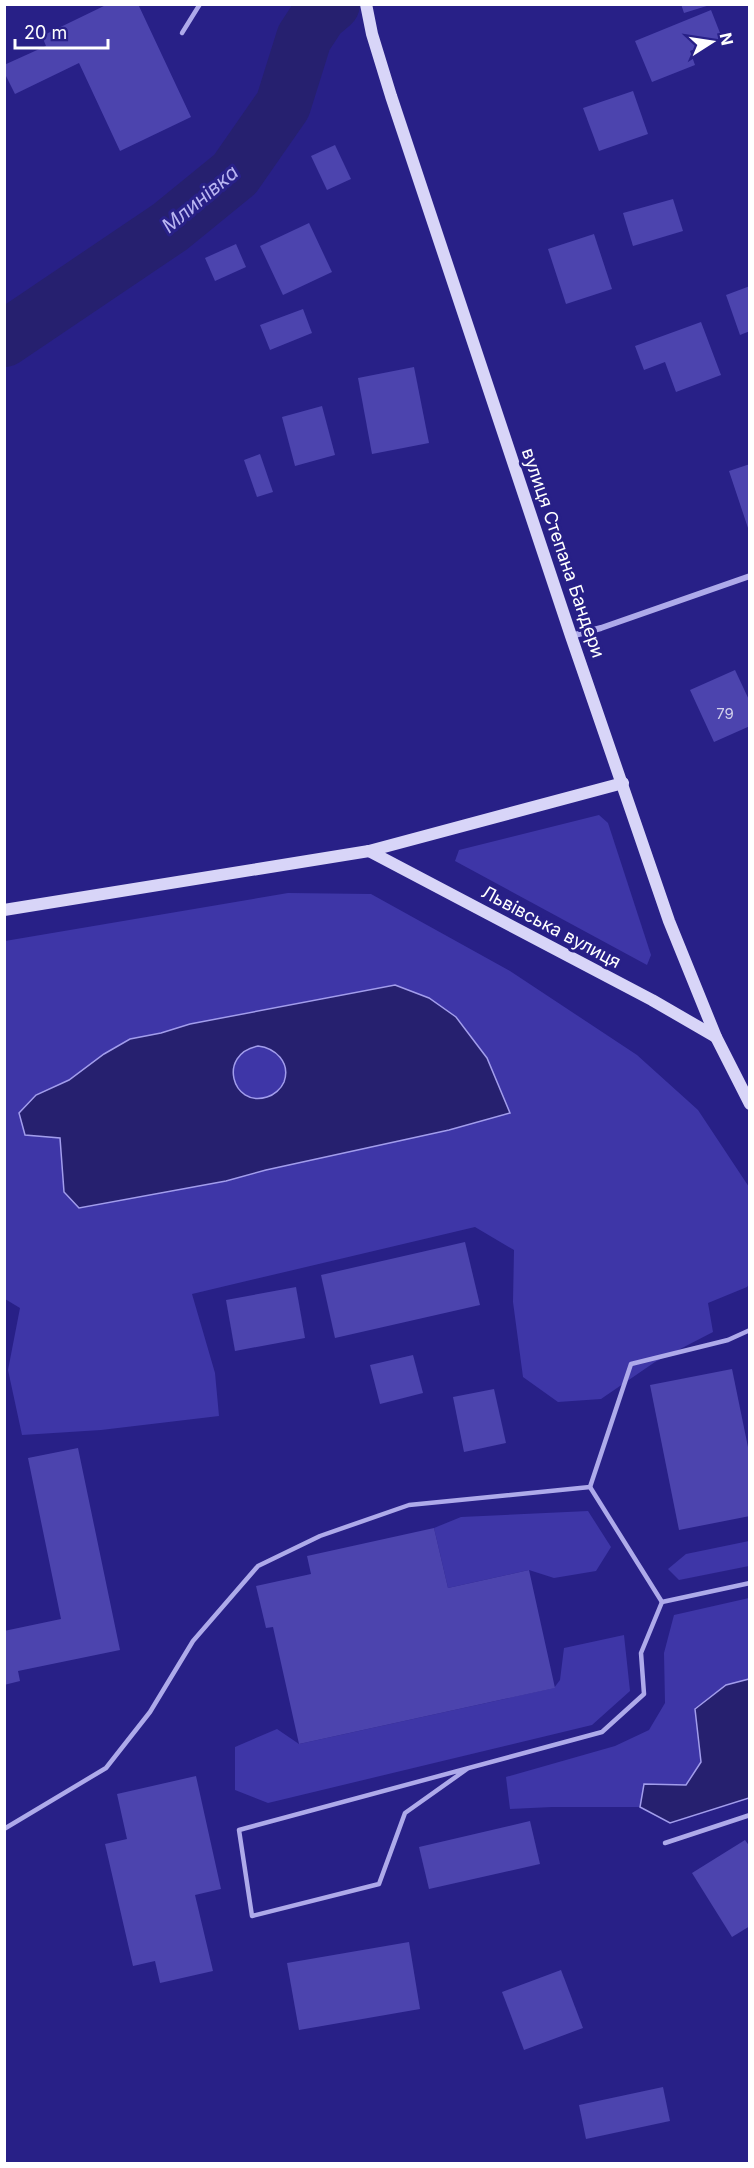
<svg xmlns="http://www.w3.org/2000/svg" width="754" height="2168" font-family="Inter,sans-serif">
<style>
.green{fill:#3e36a7}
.water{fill:#26206f;stroke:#a29dec;stroke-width:1.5;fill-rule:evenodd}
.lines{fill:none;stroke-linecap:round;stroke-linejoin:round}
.river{stroke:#26206f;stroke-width:56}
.building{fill:#4c44ae}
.lane{stroke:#aeaaea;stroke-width:4.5}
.street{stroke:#aeaaea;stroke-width:6}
.secondary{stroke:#d8d5f8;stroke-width:12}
.labels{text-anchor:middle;stroke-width:6;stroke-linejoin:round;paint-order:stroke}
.number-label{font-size:15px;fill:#d2d0eb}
.street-label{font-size:18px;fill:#fff;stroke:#282087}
.water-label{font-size:20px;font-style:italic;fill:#b9b5f2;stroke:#282087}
</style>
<rect width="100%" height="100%" fill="#282087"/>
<g class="green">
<polygon points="599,815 608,823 651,955 647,965 455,861 459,850"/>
<polygon points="288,893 371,894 510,971 637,1055 698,1110 749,1187 749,1284 747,1287 708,1303 713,1332 655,1362 601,1399 558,1402 523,1377 513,1302 514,1250 475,1227 192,1294 215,1373 219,1416 101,1430 22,1435 8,1370 20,1308 5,1299 5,941"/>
<polygon points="588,1511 611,1547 596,1571 554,1578 529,1570 448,1588 434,1528 461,1517"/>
<polygon points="749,1541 749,1566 679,1580 668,1569 686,1554"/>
<polygon points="749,1598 749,1679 726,1685 695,1708 701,1762 686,1785 644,1784 640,1807 552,1807 510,1809 506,1777 615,1746 649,1730 665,1703 664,1653 674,1615"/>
<polygon points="624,1635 630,1691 592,1725 268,1803 235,1790 235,1747 277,1729 299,1744 554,1688 560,1680 564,1648"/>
</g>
<g class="water">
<path d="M395,985L429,998L456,1017L487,1058L510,1113L449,1130L266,1170L226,1181L79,1208L64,1192L60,1138L25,1135L19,1113L36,1095L69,1080L104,1054L130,1039L161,1033L190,1024ZM258,1046C275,1048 291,1062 284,1082C281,1089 274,1095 267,1097C232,1108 217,1054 258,1046Z"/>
<polygon points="749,1679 749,1798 670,1823 640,1807 644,1784 686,1785 701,1762 695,1709 726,1685"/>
</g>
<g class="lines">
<polyline class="river" points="4,339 170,227 235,174 283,105 304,38 319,15 332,4"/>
</g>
<g class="building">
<polygon points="108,4 138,4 191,117 120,151 79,63 15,94 4,72 4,65 46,46 42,36"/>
<polygon points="681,4 710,4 710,5 684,13"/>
<polygon points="711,10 722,38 690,51 695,65 652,82 635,41"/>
<polygon points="633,91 648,134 599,151 583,108"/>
<polygon points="335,145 351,179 327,190 311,156"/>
<polygon points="673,199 683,231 633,246 623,213"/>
<polygon points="309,223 332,272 283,295 260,246"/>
<polygon points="594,234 612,289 566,304 548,249"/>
<polygon points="236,244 246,267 215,281 205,258"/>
<polygon points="750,286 750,331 740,335 726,295"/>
<polygon points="303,309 312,333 270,350 260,325"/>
<polygon points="701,322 721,375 676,392 665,362 644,370 635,346"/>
<polygon points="414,367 429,443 372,454 358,378"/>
<polygon points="322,406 335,455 295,466 282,417"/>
<polygon points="260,454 273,492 257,497 244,460"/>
<polygon points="750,464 750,531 749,531 729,471"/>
<polygon points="735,670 750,702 750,726 714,742 690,690"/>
<polygon points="465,1242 480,1305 335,1338 321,1275"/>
<polygon points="296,1287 305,1338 235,1351 226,1300"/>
<polygon points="413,1355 423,1393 380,1404 370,1365"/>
<polygon points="732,1369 750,1457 750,1516 679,1530 650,1385"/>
<polygon points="494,1389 506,1443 464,1452 453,1397"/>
<polygon points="78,1448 120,1650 18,1671 20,1681 4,1685 4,1631 61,1619 28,1458"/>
<polygon points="434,1528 448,1588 529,1570 555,1688 299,1744 273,1627 266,1628 256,1586 311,1574 307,1556"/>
<polygon points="196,1776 221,1889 195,1895 213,1971 160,1983 155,1961 133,1966 105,1844 127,1839 117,1794"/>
<polygon points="530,1821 540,1864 429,1889 419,1847"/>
<polygon points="745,1840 750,1847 750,1926 732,1937 692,1873"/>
<polygon points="409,1942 420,2009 299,2030 287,1963"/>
<polygon points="561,1970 583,2028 524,2050 502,1992"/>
<polygon points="663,2087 670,2121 586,2139 579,2105"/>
</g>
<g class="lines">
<g class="lane">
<polyline points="182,33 200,4"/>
<polyline points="590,1487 631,1364 728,1340 750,1330"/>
<polyline points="467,1769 405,1813 379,1884 252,1916 239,1830 602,1732 644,1694 641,1653 662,1602"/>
<polyline points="4,1829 106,1768 150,1712 193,1641 258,1566 320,1536 409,1505 590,1487 662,1602 750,1583"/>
<polyline points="665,1843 750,1815"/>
</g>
<polyline class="street" points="571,636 601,628 750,576"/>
<g class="secondary">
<polyline points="366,4 372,34 391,96 571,636 669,921 716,1037 750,1104"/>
<polyline points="369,851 652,1000 716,1037"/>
<polyline points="4,910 369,851 623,783"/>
</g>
</g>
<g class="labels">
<g class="number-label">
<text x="725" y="719">79</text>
</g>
<g class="street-label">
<text transform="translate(563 553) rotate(71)" y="6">вулиця Степана Бандери</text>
<text transform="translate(551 927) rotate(28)" y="6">Львівська вулиця</text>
</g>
<g class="water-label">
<text transform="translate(200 199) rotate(-40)" y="7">Млинівка</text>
</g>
</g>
<rect width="754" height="2168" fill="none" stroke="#ffffff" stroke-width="12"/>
<g transform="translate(712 42) rotate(78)" stroke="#282087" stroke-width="4.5" paint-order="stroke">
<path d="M0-4.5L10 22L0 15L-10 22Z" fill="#ffffff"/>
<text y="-9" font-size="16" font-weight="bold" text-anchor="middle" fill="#ffffff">N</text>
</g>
<path d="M15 39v9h93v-9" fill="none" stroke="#ffffff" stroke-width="3"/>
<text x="24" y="39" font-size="18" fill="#ffffff" stroke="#282087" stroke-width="4.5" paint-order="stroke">20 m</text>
</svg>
